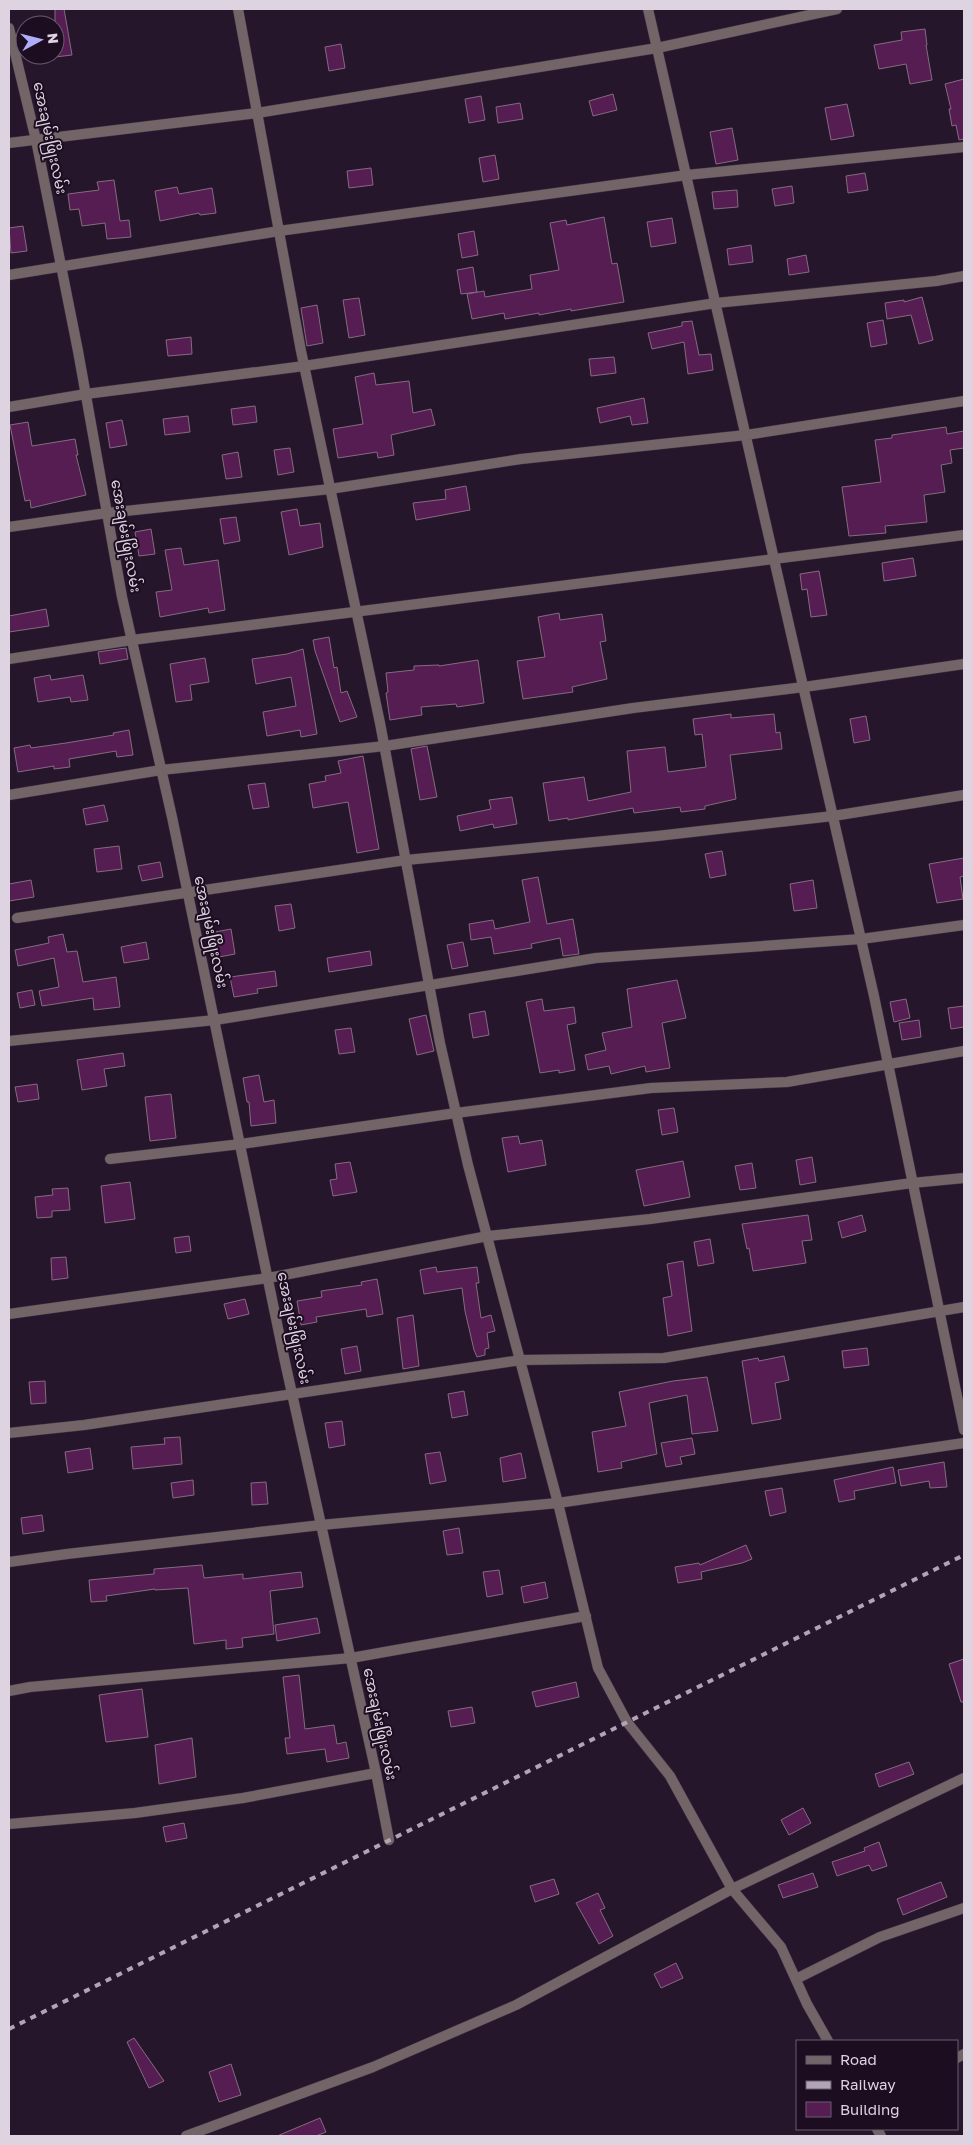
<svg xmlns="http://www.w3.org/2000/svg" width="973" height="2145" font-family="'Golos Text','Noto Sans Myanmar',sans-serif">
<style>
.building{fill:#561d52;stroke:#846b80}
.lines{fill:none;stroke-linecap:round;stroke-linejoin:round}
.minor-casing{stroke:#403044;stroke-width:11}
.minor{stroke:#736467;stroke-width:10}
.rail{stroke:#b1a4b4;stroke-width:4;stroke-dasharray:6 6;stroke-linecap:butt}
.labels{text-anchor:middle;stroke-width:4;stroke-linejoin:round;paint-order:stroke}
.street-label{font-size:15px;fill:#ded3e1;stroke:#1d0d21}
</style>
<rect width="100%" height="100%" fill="#26162b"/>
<g class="building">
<polygon points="55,9 64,9 72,55 55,57"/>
<polygon points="925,29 927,45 926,45 932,80 910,84 906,64 879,69 874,45 902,40 901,32"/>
<polygon points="341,44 345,68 329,71 325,47"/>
<polygon points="964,79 964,139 959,140 956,125 952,126 949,109 951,109 945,84"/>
<polygon points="613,94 617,110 593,116 589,101"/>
<polygon points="481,96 485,120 469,123 465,99"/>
<polygon points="520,103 523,119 498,123 496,107"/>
<polygon points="847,104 854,136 831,140 825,108"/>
<polygon points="732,128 738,160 716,164 710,132"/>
<polygon points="495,155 499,179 483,182 479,158"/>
<polygon points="371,168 373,185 349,188 347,171"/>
<polygon points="865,173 868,190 848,193 846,176"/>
<polygon points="114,180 120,221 129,220 131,237 107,239 105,223 82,226 79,209 70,210 68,194 99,190 97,182"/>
<polygon points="792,186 794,203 775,206 772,189"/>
<polygon points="177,187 179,194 212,188 216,213 200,215 199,213 160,221 155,191"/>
<polygon points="737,190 738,207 714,209 712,192"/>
<polygon points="604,217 612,264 617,263 624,302 571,311 571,309 539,315 539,313 505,319 504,313 472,319 467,294 484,291 485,297 532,289 530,275 559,270 550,223 566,220 567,225"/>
<polygon points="672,218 676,243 651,247 647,222"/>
<polygon points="23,226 27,251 11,253 9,228"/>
<polygon points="474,231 478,255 462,258 458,234"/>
<polygon points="751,245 753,262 729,265 727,249"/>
<polygon points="806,255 809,272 789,275 787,259"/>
<polygon points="473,267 477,292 461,294 457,270"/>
<polygon points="922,297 933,340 919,344 911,315 887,319 885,303 904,300 904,302"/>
<polygon points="359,298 365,335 349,338 343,300"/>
<polygon points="317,305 323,343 307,346 301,308"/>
<polygon points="883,320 887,344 871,347 867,323"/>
<polygon points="692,321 699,355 711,354 713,370 688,374 684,342 652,349 648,333 682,326 682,322"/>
<polygon points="191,337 192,354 168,356 166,340"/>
<polygon points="614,357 616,373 591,376 589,359"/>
<polygon points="374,373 376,385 409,381 413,413 431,409 435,425 391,435 394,455 378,458 377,452 338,458 333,429 363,424 355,377"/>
<polygon points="644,398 648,423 632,425 630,416 600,423 597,408"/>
<polygon points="255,406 257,422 233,425 231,409"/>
<polygon points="188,416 190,432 165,435 163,419"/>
<polygon points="122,420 127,445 110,448 106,423"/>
<polygon points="28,422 32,446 75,439 78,455 76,455 86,495 31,508 30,500 25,501 10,425"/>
<polygon points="946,427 947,434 964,431 964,448 950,450 952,463 941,465 945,492 924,495 927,522 885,526 886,533 849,536 842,487 881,482 875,440 892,438 892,435"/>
<polygon points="290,448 294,472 278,475 274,450"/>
<polygon points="238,452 242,477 226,479 222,455"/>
<polygon points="466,486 470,510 416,520 413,503 446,499 445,490"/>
<polygon points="297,509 300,526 320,523 323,547 289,555 281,512"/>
<polygon points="236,517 240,541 224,544 220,519"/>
<polygon points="151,529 155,554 139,556 135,532"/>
<polygon points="181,548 184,565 218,560 225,610 209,613 208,608 160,617 156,592 172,590 165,550"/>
<polygon points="913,558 916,576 884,581 882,563"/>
<polygon points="819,571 827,615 811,617 807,589 802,590 800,574"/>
<polygon points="46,609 49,626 9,632 9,616"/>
<polygon points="559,613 560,620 602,614 606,641 600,642 607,679 572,687 573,692 523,699 517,661 545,657 538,617"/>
<polygon points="329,637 334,668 337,667 341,693 347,691 357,717 340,722 315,651 313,640"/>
<polygon points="126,648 128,659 100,664 98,652"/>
<polygon points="303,649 317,734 301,737 300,730 267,736 263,712 296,706 291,677 256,684 252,659 287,654"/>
<polygon points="205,658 209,682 190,685 192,700 176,702 170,664"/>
<polygon points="478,660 484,703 457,707 456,704 421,707 422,715 390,720 386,693 388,692 386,673 414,670 414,666 439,665 439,666"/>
<polygon points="50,675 51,680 83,675 88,700 71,702 70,697 38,702 34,678"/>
<polygon points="731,714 731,718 774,714 776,733 780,732 782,749 730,755 736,799 705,806 705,809 681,812 680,807 634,813 633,808 568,820 568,818 549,821 543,783 584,777 588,801 631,792 627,751 665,747 668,772 706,767 702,734 695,735 693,719"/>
<polygon points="866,716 870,740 854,743 850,719"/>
<polygon points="129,730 133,755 117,757 116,751 69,759 70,767 54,769 54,766 18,772 14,748 30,745 31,748 66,743 114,735 113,733"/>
<polygon points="427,746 437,797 420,800 411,749"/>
<polygon points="363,756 379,849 357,853 348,802 313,808 309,784 326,781 325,776 341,773 338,761"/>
<polygon points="265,783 269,807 253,809 248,785"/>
<polygon points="512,797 517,824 494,828 493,824 460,831 457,816 491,809 489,800"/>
<polygon points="104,805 108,821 86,825 83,809"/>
<polygon points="119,846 122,869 97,872 94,849"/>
<polygon points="722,851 726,875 710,878 705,854"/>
<polygon points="964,858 964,876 960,877 963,899 937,903 929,864"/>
<polygon points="160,862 163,877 142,881 138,866"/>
<polygon points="538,877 547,924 573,919 579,954 563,956 560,938 531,944 532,948 494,954 491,937 471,940 469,924 493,920 495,929 530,922 522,880"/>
<polygon points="31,880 34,897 9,901 9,884"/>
<polygon points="813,880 817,908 794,911 790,884"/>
<polygon points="291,904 295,928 279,931 275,906"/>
<polygon points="231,929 235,954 219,957 215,932"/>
<polygon points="63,934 67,952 77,951 83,982 116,977 120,1007 94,1010 93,998 42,1006 39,991 59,987 54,958 18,966 15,950 49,943 48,937"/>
<polygon points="146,942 149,959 124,963 121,947"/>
<polygon points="463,942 468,966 452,969 447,945"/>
<polygon points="370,951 372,965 329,972 327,958"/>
<polygon points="275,971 277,986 257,989 258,993 234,997 230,977"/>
<polygon points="677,980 686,1018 662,1023 670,1068 646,1072 645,1066 611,1074 609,1066 588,1070 585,1055 606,1050 602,1033 632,1027 627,989"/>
<polygon points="32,990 35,1005 20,1008 17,993"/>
<polygon points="542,999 544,1011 574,1007 576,1023 567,1025 575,1070 559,1073 559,1070 540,1073 526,1002"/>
<polygon points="906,999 910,1018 894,1022 890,1002"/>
<polygon points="964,1006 964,1027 951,1029 948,1008"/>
<polygon points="485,1011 489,1035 473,1038 469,1014"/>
<polygon points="426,1015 434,1051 417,1055 409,1019"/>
<polygon points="919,1020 921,1037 902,1040 899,1023"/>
<polygon points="351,1028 355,1052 339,1054 335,1030"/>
<polygon points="123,1053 125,1066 104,1069 107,1086 82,1090 77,1060"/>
<polygon points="259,1075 264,1102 274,1100 276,1123 251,1126 249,1102 247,1102 243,1078"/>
<polygon points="37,1084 39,1099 18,1102 15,1087"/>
<polygon points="171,1094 176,1138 150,1141 145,1097"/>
<polygon points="674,1108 678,1132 662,1135 658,1110"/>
<polygon points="518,1136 520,1144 542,1140 546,1165 508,1172 502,1138"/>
<polygon points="812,1157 816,1182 800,1185 796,1160"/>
<polygon points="683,1161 690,1197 644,1206 636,1170"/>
<polygon points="350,1162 357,1192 333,1196 330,1180 337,1179 335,1164"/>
<polygon points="752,1163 756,1188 740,1190 735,1166"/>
<polygon points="130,1182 135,1219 105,1223 101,1186"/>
<polygon points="68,1188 70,1210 52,1211 52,1217 37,1218 35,1197 53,1195 52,1189"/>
<polygon points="808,1215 812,1240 802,1241 806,1263 753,1271 749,1248 747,1249 742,1224"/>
<polygon points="862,1215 866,1231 842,1238 838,1222"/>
<polygon points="189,1236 191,1251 176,1253 174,1238"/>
<polygon points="710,1239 714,1263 698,1266 694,1242"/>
<polygon points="66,1257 68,1278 52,1280 51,1258"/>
<polygon points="683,1261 692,1331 668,1336 663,1298 672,1296 667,1264"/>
<polygon points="436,1267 437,1272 477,1267 479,1283 476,1283 481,1318 491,1315 495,1331 487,1333 489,1348 485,1349 485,1355 477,1357 474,1350 465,1311 462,1288 424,1294 420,1270"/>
<polygon points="377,1279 383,1314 367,1317 366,1309 316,1317 317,1322 301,1325 297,1301 322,1297 321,1291 362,1285 361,1282"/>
<polygon points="245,1299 249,1314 228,1319 224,1304"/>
<polygon points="413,1315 419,1366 403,1369 397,1318"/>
<polygon points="357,1346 361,1371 345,1374 341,1349"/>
<polygon points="867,1348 869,1365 844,1368 842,1351"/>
<polygon points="784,1356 789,1380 775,1383 781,1419 752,1424 742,1361 758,1358 759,1361"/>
<polygon points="707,1377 718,1431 692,1434 687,1395 649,1403 657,1454 621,1462 622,1468 598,1472 592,1432 626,1426 619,1392 673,1381"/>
<polygon points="45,1381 46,1403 31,1404 29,1382"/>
<polygon points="464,1391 468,1415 452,1418 448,1394"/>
<polygon points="342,1421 345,1445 329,1448 325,1423"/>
<polygon points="180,1437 182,1464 133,1469 131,1447 165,1444 164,1438"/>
<polygon points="692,1438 695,1454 680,1457 682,1464 666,1467 661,1443"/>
<polygon points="90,1448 93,1469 68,1473 65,1452"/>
<polygon points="440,1452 446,1481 430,1484 425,1454"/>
<polygon points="521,1453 526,1478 503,1482 500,1458"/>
<polygon points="944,1462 947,1487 930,1488 929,1481 901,1486 898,1470"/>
<polygon points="893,1467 896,1483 854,1491 855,1499 839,1502 834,1480"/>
<polygon points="193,1480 194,1495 173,1498 171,1483"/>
<polygon points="266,1482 268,1504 252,1505 251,1483"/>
<polygon points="782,1488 786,1512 770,1516 765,1491"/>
<polygon points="42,1515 44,1531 23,1534 21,1518"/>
<polygon points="459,1528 463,1553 447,1555 443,1531"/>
<polygon points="746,1545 752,1559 742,1563 701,1572 702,1579 678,1583 675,1567 699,1563 700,1565"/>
<polygon points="202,1565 204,1578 243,1574 243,1579 301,1572 303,1587 270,1591 274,1634 242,1638 243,1647 226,1649 226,1640 194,1644 188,1588 155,1590 155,1589 106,1596 107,1601 91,1602 89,1580 154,1574 154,1569"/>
<polygon points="499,1570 503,1594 487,1597 483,1572"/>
<polygon points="545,1582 548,1598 524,1603 521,1587"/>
<polygon points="317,1618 320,1633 277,1641 275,1625"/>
<polygon points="964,1659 964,1702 961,1702 949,1664"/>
<polygon points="299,1675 305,1729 334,1725 337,1744 346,1742 349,1758 327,1762 325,1749 287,1754 285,1738 290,1738 283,1677"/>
<polygon points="576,1682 579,1697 536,1707 532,1692"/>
<polygon points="142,1689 148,1737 106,1742 99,1695"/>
<polygon points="472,1707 475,1723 451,1727 448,1711"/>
<polygon points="192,1738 196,1777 159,1784 155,1745"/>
<polygon points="909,1762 914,1774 879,1787 875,1774"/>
<polygon points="803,1808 811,1823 789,1835 781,1820"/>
<polygon points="184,1823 187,1838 166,1842 163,1827"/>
<polygon points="879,1842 887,1866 872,1871 869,1865 837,1876 832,1862 865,1851 864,1848"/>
<polygon points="813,1873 818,1887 783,1898 778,1885"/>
<polygon points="554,1879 559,1894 535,1902 530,1886"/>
<polygon points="941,1882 947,1897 903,1915 897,1899"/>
<polygon points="598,1893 605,1908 600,1910 613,1936 599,1944 576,1903"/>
<polygon points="676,1963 683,1978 661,1988 654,1974"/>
<polygon points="134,2038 164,2081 149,2088 127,2042"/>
<polygon points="231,2064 241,2095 219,2102 209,2072"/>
<polygon points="320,2118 326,2132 316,2136 277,2136"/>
</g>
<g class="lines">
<defs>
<g id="minor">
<polyline points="238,9 301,351 380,723 440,1043 468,1165 558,1503 598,1668 627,1722 670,1776 732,1889 781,1947 807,2004 828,2041"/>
<polyline points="648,9 874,996 964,1430"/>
<polyline points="9,28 36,140 78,351 122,597 172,817 285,1362 376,1773 389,1840"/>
<polyline points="9,143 257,113 657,48 837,9"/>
<polyline points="9,275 279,231 687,175 964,147"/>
<polyline points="9,407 86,394 304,366 716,303 936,281 964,276"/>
<polyline points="9,527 107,513 330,489 521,459 746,435 964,401"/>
<polyline points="9,659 132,640 964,535"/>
<polyline points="9,795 161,770 385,746 633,708 804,687 964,664"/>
<polyline points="17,918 406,860 657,836 833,816 964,795"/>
<polyline points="9,1041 215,1020 596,958 861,939 964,925"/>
<polyline points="110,1159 241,1144 456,1113 651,1088 787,1082 964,1051"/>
<polyline points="9,1314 268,1278 488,1236 650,1219 912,1183 964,1178"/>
<polyline points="9,1433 84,1425 521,1360 664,1358 964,1307"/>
<polyline points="9,1562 67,1554 321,1525 558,1503 964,1443"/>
<polyline points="9,1691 30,1687 351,1658 586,1616"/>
<polyline points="9,1824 135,1813 243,1798 376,1773"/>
<polyline points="796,1979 880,1937 964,1908"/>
<polyline points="957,2058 964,2054"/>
<polyline points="877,2129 881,2136"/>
<polyline points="186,2136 373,2067 516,2005 732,1889 964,1778"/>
</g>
</defs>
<use href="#minor" class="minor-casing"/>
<use href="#minor" class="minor"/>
<polyline class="rail" points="9,2029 964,1555"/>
</g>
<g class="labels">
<g class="street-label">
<text transform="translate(50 138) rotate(78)" y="5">အေးချမ်းဖြိုးလမ်း</text>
<text transform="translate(126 536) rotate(80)" y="5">အေးချမ်းဖြိုးလမ်း</text>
<text transform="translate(211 932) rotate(78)" y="5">အေးချမ်းဖြိုးလမ်း</text>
<text transform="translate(294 1328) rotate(78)" y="5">အေးချမ်းဖြိုးလမ်း</text>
<text transform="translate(380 1724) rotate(78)" y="5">အေးချမ်းဖြိုးလမ်း</text>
</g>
</g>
<rect width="973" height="2145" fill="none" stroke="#ded3e1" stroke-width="20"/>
<rect x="796" y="2040" width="162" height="90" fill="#1d0d21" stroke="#6a5c6e"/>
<rect x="806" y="2056" width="25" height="8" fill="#736467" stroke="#6a5c6e"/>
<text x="840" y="2065" font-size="15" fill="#ded3e1">Road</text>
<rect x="806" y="2081" width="25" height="8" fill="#b1a4b4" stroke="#6a5c6e"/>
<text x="840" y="2090" font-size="15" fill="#ded3e1">Railway</text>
<rect x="806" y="2102" width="25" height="15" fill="#561d52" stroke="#6a5c6e"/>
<text x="840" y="2115" font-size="15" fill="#ded3e1">Building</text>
<g transform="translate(40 40) rotate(83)"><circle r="24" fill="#1d0d21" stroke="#6a5c6e"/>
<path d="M0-4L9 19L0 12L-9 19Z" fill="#afaefa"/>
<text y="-8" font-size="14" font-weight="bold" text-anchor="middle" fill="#ded3e1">N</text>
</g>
</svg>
